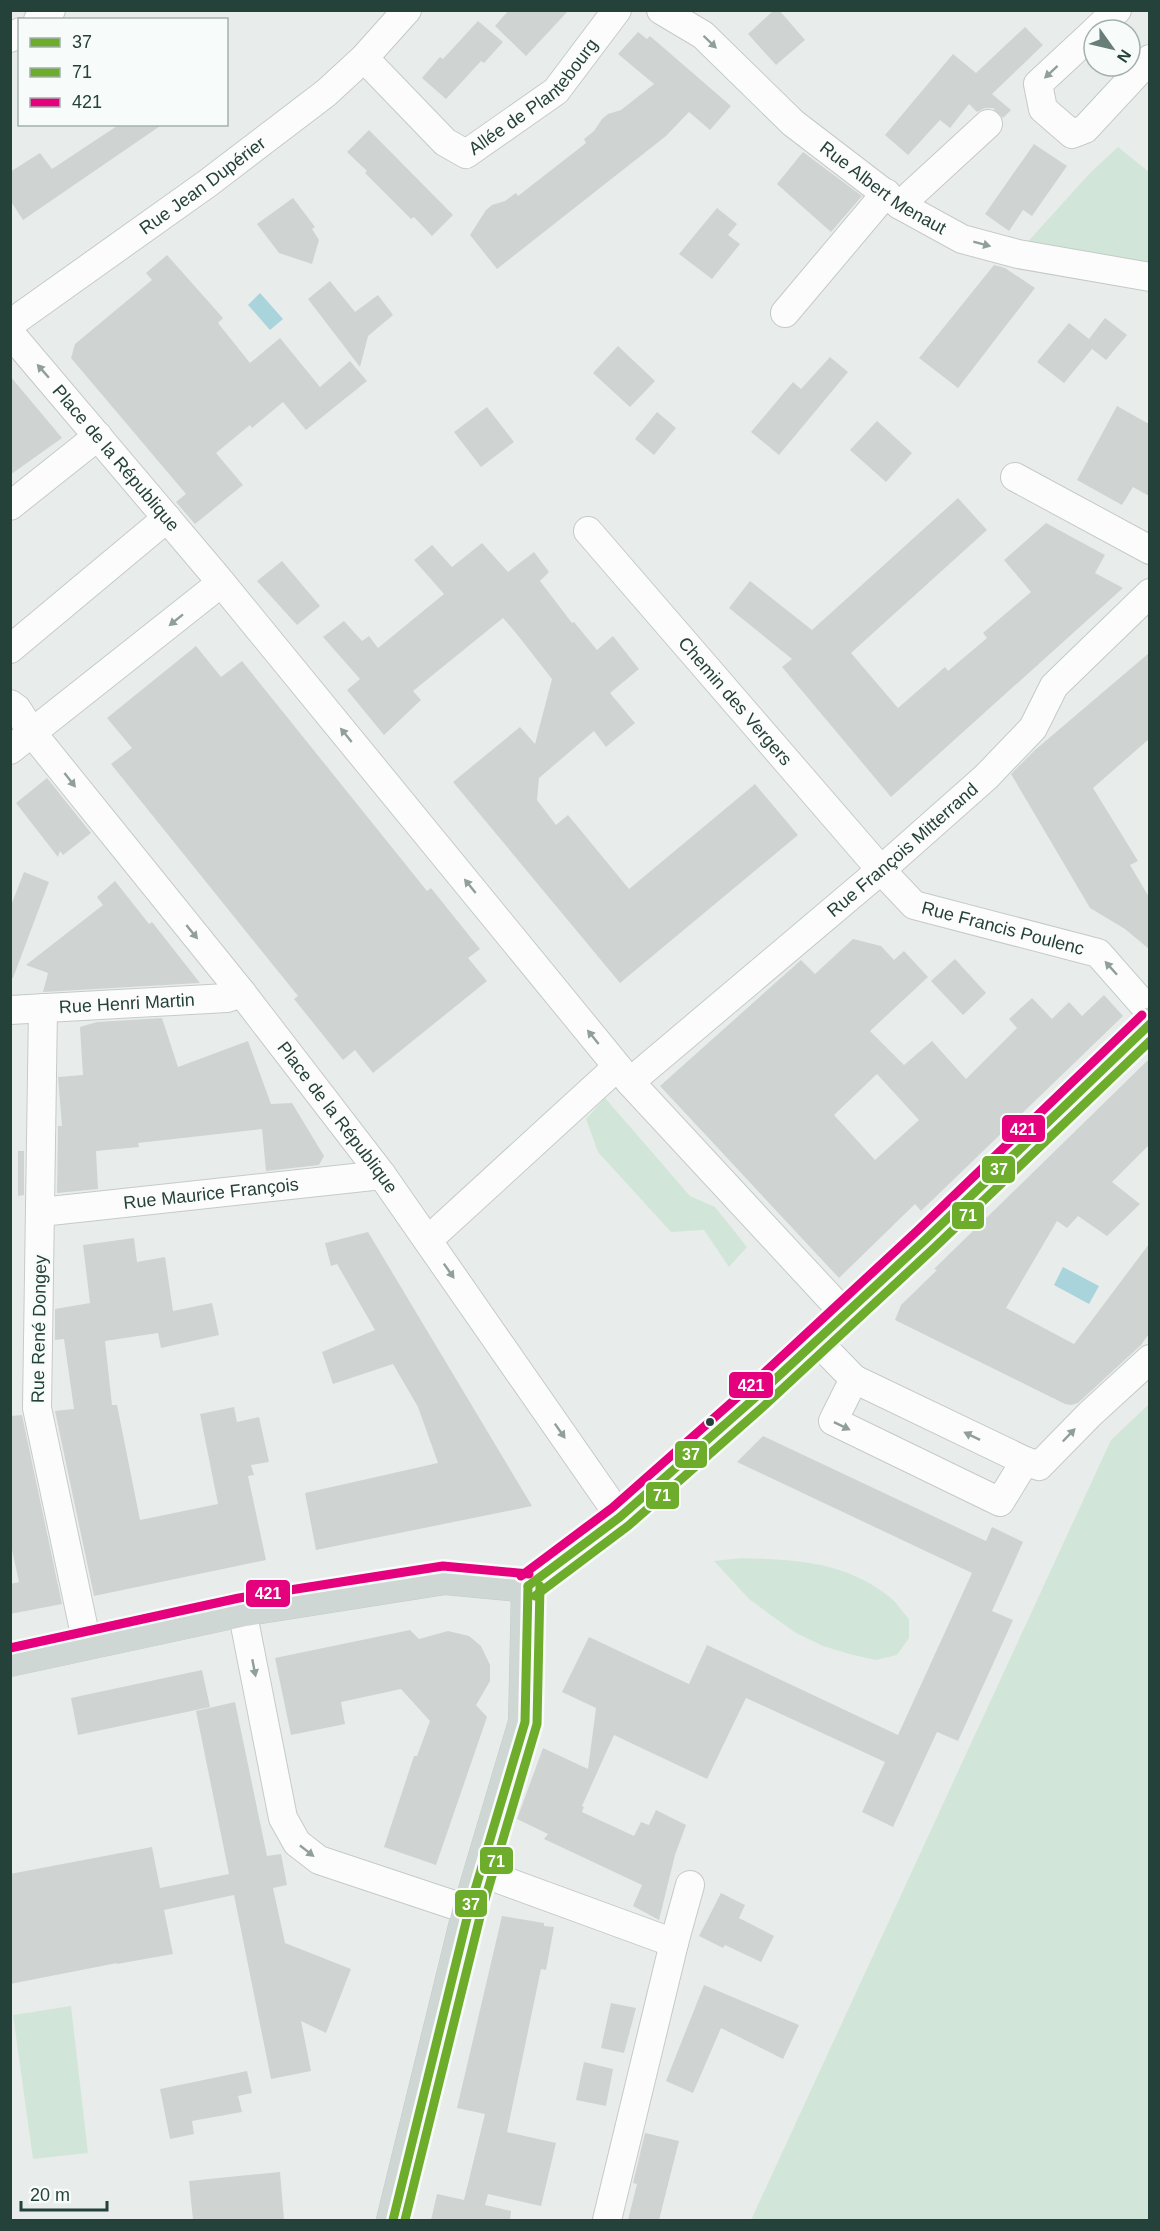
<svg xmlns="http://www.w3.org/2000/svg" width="1160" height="2231" font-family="Arial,sans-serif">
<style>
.green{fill:#d1e6d8}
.water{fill:#a9d4db}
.building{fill:#cfd4d2;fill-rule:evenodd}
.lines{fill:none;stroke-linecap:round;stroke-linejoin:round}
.minor-casing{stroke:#c5cac8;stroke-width:30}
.major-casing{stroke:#c3ccc9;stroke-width:34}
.minor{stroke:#fcfcfc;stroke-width:28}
.major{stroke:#cfd7d5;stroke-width:33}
.bus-1-casing{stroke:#f7fbf9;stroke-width:14}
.bus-2-casing{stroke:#f7fbf9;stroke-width:14}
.bus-3-casing{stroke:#f7fbf9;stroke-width:14}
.bus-1{stroke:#6eac2c;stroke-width:9}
.bus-2{stroke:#6eac2c;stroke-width:9}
.bus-3{stroke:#e5007d;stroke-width:9}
.oneway{fill:#909f9b}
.bus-dot{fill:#24423a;stroke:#f7fbf9;stroke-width:2}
.labels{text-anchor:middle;stroke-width:5;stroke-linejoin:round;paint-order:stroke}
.street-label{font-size:18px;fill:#24423a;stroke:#f7fbf9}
.line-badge{stroke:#f7fbf9;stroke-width:2}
.badge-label{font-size:16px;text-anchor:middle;font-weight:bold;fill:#fff}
</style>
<rect width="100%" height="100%" fill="#e8edeb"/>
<g class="green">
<polygon points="1118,147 1149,172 1149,268 1024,246 1090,173"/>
<polygon points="605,1098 690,1196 715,1207 747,1247 729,1267 704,1230 671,1232 598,1152 586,1119"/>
<polygon points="1149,1404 1149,2220 751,2220 1111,1440"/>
<path d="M742,1558C797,1560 845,1561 891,1598C898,1604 903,1613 909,1619V1638L897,1655L876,1660L853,1655L823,1646L796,1633L772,1616L749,1599L714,1561Z"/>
<polygon points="71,2006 88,2153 33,2159 13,2015"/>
</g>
<g class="water">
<polygon points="260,293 283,319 270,330 248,305"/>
<polygon points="1063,1267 1099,1286 1089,1304 1054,1285"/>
</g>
<g class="building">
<polygon points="509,10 569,10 526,56 495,26"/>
<polygon points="774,10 779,10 805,40 776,65 748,34"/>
<polygon points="478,21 503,42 484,63 481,61 446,99 422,78 440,57 443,59"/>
<polygon points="1025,27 1043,45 992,94 1011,110 1003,118 993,108 985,108 977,112 969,104 950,128 940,120 908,155 885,135 953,54 976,73"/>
<polygon points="638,32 647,39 650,36 731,106 710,130 689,112 666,136 497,269 470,235 486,210 492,205 505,201 516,193 518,196 586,143 584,139 594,131 602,119 608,114 621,110 654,84 618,54"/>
<polygon points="120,124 163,124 23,220 10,200 10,172 40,153 52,169"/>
<polygon points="369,130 453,215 432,236 414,217 411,219 365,173 367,171 347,152"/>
<polygon points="1034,144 1067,166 1032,216 1023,210 1009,231 985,214"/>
<polygon points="803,152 862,196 831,232 777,184"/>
<polygon points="293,198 315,227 312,229 319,240 312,264 279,253 257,224"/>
<polygon points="717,208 737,224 728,235 740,244 712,279 679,254"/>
<polygon points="167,255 223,318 218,323 250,363 280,338 320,387 350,361 367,381 306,430 283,402 252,428 250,425 216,453 243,485 195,524 176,502 186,494 71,358 75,344 152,280 146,273"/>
<polygon points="994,265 1005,268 1035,288 958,388 919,358"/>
<polygon points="330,281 355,312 378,295 393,315 368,336 360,367 308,299"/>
<polygon points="1105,318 1127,335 1106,360 1092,349 1064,383 1037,362 1069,323 1089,339"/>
<polygon points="618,346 655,381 630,407 593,373"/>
<polygon points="830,357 848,372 779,455 751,432 793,382 801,389"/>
<polygon points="10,376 62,438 10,475"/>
<polygon points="1117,406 1149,424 1149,496 1133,487 1122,505 1077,480"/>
<polygon points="487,407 514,442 481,467 454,432"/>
<polygon points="657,412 676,428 654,455 635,439"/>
<polygon points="877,421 912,453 886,482 850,450"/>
<polygon points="958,498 987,530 851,653 898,708 945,667 948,671 987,638 983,633 1031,592 1004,560 1046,523 1105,555 1095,573 1123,588 891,797 782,667 792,659 729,608 750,581 812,630"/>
<polygon points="482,543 508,572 534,552 549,572 540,581 572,623 574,622 597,650 613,636 639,669 610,693 635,723 606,747 594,731 539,778 537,800 556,825 568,815 629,889 755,784 798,835 620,983 453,782 520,727 535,744 552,679 516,633 503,618 413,691 421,700 384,735 347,690 360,679 323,637 344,621 362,641 369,636 378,648 444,594 414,560 432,545 452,567"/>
<polygon points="282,561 320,606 297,625 257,581"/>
<polygon points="196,646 221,677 242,661 427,891 431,888 480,949 468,958 487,981 373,1073 355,1050 343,1060 294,999 298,996 111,764 132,748 107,718"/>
<polygon points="1149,653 1149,739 1093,788 1138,861 1130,865 1149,897 1149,949 1125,929 1090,908 1011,774 1035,750"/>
<polygon points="47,778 91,833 63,855 60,851 58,857 16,803"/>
<polygon points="24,872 49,882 13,978 10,978 10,908"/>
<polygon points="115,881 149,924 152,922 200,983 43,992 48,973 26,965 103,905 97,897"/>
<path d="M853,939L881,946L894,960L904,951L928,977L870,1031L904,1065L932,1041L966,1079L1017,1028L1009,1019L1032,998L1052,1019L1069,1002L1082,1016L1104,995L1123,1016L921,1211L915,1204L839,1278L660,1086L801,960L815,974ZM877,1074L919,1120L875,1160L834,1115Z"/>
<polygon points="955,959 986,993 963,1015 931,981"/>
<polygon points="162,1018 178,1067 248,1041 271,1104 292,1103 324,1156 319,1165 266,1171 262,1129 138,1143 139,1147 96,1151 98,1189 57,1193 58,1126 62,1126 58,1077 83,1075 80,1027 97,1022"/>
<polygon points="1149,1059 1149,1145 1112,1182 1140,1204 1107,1236 1078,1216 1067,1228 1057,1221 1006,1308 1074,1344 1149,1244 1149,1334 1141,1345 1078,1403 1071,1405 1065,1404 895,1320 901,1305 937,1270 934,1269"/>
<polygon points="18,1151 24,1151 24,1195 18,1196"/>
<polygon points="368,1232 532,1506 316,1550 305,1493 438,1463 418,1407 393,1364 333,1384 322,1352 375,1330 337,1264 331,1266 325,1243"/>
<polygon points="134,1238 137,1262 165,1257 173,1311 212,1303 219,1335 161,1348 158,1333 105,1341 112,1405 117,1405 140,1520 218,1504 200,1414 234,1407 237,1422 259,1417 269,1462 251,1465 254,1475 248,1476 266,1560 94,1596 55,1411 74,1409 64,1339 55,1340 55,1309 90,1303 83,1245"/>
<polygon points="22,1415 62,1604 10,1614 10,1584 19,1582 10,1541 10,1416"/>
<polygon points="763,1436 986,1541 992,1527 1023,1542 992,1611 1013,1620 958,1741 937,1732 893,1827 862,1812 885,1762 746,1698 707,1779 614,1735 582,1806 584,1807 582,1812 634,1836 641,1822 649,1825 656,1810 686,1825 675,1855 659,1920 633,1906 642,1885 544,1839 548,1834 517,1819 543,1748 588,1769 596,1708 562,1692 589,1637 689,1684 707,1645 898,1735 972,1573 737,1462"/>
<polygon points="410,1630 419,1639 448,1631 469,1636 481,1646 490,1665 490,1681 476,1705 487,1717 436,1865 384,1847 414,1756 417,1756 430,1721 401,1689 341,1702 345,1724 291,1735 275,1658"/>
<polygon points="202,1670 210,1707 78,1735 71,1698"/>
<polygon points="235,1702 267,1856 281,1854 287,1885 273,1888 285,1943 351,1969 326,2033 301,2021 311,2071 271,2079 234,1895 164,1910 173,1954 117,1964 117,1963 10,1984 10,1874 152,1847 160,1888 229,1874 196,1711"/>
<polygon points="721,1893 745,1905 739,1918 774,1936 761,1962 725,1945 723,1948 699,1936"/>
<polygon points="502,1916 544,1923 544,1926 554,1927 546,1970 541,1969 507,2132 556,2143 541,2206 488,2194 485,2205 511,2211 510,2220 431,2220 437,2194 464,2200 485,2114 457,2108"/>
<polygon points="704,1985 799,2025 783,2059 721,2028 693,2093 666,2081"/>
<polygon points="611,2003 636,2008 624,2053 601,2048"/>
<polygon points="584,2062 613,2069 606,2106 576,2100"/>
<polygon points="247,2071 252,2093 238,2096 242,2112 192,2121 194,2134 170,2139 160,2089"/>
<polygon points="645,2133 679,2141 659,2220 628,2220 637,2184 633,2183"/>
<polygon points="280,2172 284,2220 193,2220 189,2181"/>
</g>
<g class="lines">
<defs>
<g id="minor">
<path id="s1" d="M661,10L703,35L793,123L900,205L962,239L1018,254L1150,277"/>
<polyline points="38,20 51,10"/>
<polyline points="1096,30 1117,10"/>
<polyline points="1094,32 1038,84 1043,109 1072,134 1085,129 1150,59"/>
<polyline points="10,38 20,32"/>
<path id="s2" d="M364,58L445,142L466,154L556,91L617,10"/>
<polyline points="900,205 988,124"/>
<polyline points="785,313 886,193"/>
<path id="s3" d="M10,324L208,183L326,93L364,58L407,10"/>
<path id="s4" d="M10,333L215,575L630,1082L844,1313"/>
<polyline points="1015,477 1150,550"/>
<polyline points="10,506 98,436"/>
<path id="s5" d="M588,531L881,870L914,905L1098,953L1150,1012"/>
<polyline points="10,649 167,518"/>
<path id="s6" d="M10,704L17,709L33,734L242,993L382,1175L620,1517"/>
<polyline points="10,750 221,583"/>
<polyline points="43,1008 37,1408 87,1644"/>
<path id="s7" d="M10,1010L227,998L242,993"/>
<path id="s8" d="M630,1082L881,870L986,777L1033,728L1054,686L1150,593"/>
<path id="s9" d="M41,1212L382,1175"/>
<polyline points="428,1240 617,1067"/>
<polyline points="817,1341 854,1379 1025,1461 1039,1466 1090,1414 1150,1359"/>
<polyline points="854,1379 833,1421 1000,1502 1025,1461"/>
<polyline points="242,1610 283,1818 297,1843 319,1860 469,1910"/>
<polyline points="480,1872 674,1943 607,2220"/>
<polyline points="674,1943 690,1885"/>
</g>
<g id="major">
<polyline points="528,1586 620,1517 757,1396 855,1303 925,1240 1150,1024"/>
<polyline points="10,1660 242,1610 445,1578 528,1586"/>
<polyline points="393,2220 469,1910 525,1722 528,1586"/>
</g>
</defs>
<use href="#minor" class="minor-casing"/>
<use href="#major" class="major-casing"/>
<use href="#minor" class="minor"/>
<use href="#major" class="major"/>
<defs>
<g id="bus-1">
<polyline points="528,1586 620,1517 757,1396 925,1240 1150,1024"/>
<polyline points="393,2220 469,1910 525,1722 528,1586"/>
</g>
<g id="bus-2">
<polyline points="535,1596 628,1526 765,1405 933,1249 1150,1041"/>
<polyline points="405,2220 481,1913 537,1724 540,1586"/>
</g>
<g id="bus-3">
<polyline points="521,1576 612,1508 749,1387 917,1231 1142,1015"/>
<polyline points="10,1648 239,1598 443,1566 529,1574"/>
</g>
</defs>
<use href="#bus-1" class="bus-1-casing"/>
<use href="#bus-2" class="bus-2-casing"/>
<use href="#bus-3" class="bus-3-casing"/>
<use href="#bus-1" class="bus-1"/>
<use href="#bus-2" class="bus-2"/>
<use href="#bus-3" class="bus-3"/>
</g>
<defs><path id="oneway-solid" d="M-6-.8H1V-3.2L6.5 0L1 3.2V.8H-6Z" transform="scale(1.5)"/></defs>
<g class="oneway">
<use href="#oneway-solid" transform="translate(710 42) rotate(44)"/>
<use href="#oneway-solid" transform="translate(1051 72) rotate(137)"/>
<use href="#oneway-solid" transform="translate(982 244) rotate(15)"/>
<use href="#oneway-solid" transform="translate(43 371) rotate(-131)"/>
<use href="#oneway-solid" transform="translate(176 620) rotate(141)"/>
<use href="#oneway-solid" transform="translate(346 735) rotate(-129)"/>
<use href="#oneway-solid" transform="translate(70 780) rotate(52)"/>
<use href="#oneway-solid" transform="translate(470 886) rotate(-129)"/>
<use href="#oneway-solid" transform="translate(192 932) rotate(51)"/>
<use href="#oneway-solid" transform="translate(1111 968) rotate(-132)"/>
<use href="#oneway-solid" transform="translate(593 1037) rotate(-129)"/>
<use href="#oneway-solid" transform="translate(449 1271) rotate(55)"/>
<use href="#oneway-solid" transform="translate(842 1426) rotate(26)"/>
<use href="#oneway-solid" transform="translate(560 1431) rotate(55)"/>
<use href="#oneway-solid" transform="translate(1069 1435) rotate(-46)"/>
<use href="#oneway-solid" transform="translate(972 1436) rotate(-154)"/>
<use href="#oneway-solid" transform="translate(254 1668) rotate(79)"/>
<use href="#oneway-solid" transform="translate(307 1851) rotate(38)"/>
</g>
<circle class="bus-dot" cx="710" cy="1422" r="5"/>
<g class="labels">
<g class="street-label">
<text dy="6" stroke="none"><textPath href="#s2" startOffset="230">Allée de Plantebourg</textPath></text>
<text dy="6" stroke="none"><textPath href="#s3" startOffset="237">Rue Jean Dupérier</textPath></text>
<text dy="6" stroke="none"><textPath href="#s1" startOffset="286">Rue Albert Menaut</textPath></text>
<text dy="6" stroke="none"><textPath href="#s4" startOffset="164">Place de la République</textPath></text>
<text dy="6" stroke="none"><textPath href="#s5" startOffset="225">Chemin des Vergers</textPath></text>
<text dy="6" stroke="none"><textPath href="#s8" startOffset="358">Rue François Mitterrand</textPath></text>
<text dy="6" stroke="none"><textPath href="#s5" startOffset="588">Rue Francis Poulenc</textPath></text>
<text dy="6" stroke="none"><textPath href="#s7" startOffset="117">Rue Henri Martin</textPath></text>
<text dy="6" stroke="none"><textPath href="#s6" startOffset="528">Place de la République</textPath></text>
<text dy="6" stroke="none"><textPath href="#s9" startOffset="171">Rue Maurice François</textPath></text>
<text transform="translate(39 1329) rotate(-89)" y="6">Rue René Dongey</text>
</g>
</g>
<g class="line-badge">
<rect x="1001" y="1114" width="45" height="29" rx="6" fill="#e5007d"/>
<rect x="981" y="1155" width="35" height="29" rx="6" fill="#6eac2c"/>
<rect x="951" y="1201" width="34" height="29" rx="6" fill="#6eac2c"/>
<rect x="728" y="1371" width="46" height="28" rx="6" fill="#e5007d"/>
<rect x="674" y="1440" width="34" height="29" rx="6" fill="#6eac2c"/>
<rect x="645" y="1481" width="35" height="29" rx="6" fill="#6eac2c"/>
<rect x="245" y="1579" width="46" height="29" rx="6" fill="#e5007d"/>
<rect x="479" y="1846" width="35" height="29" rx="6" fill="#6eac2c"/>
<rect x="454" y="1889" width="34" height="29" rx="6" fill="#6eac2c"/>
</g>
<g class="badge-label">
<text x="1023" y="1135">421</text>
<text x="999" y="1175">37</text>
<text x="968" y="1221">71</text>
<text x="751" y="1391">421</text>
<text x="691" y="1460">37</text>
<text x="662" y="1501">71</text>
<text x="268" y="1599">421</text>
<text x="496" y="1867">71</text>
<text x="471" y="1910">37</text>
</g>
<rect width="1160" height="2231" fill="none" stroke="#24423a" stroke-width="24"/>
<rect x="18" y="18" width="210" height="108" fill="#f7fbf9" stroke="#a3b1ad" stroke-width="1.5"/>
<rect x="30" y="38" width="30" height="9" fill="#6eac2c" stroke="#a3b1ad" stroke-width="1.5"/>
<text x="72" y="48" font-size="18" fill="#24423a">37</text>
<rect x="30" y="68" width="30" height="9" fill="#6eac2c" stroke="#a3b1ad" stroke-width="1.5"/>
<text x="72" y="78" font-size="18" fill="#24423a">71</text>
<rect x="30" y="98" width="30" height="9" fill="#e5007d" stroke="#a3b1ad" stroke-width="1.5"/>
<text x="72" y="108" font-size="18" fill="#24423a">421</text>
<g transform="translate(1112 48) rotate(124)"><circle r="28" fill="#f7fbf9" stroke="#a3b1ad" stroke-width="1.5"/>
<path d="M0-4.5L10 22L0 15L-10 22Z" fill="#697e78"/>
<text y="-9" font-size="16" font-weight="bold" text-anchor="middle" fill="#24423a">N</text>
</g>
<path d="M21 2201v9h86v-9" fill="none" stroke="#24423a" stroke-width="3"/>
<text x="30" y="2201" font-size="18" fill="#24423a" stroke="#f7fbf9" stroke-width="4.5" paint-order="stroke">20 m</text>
</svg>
